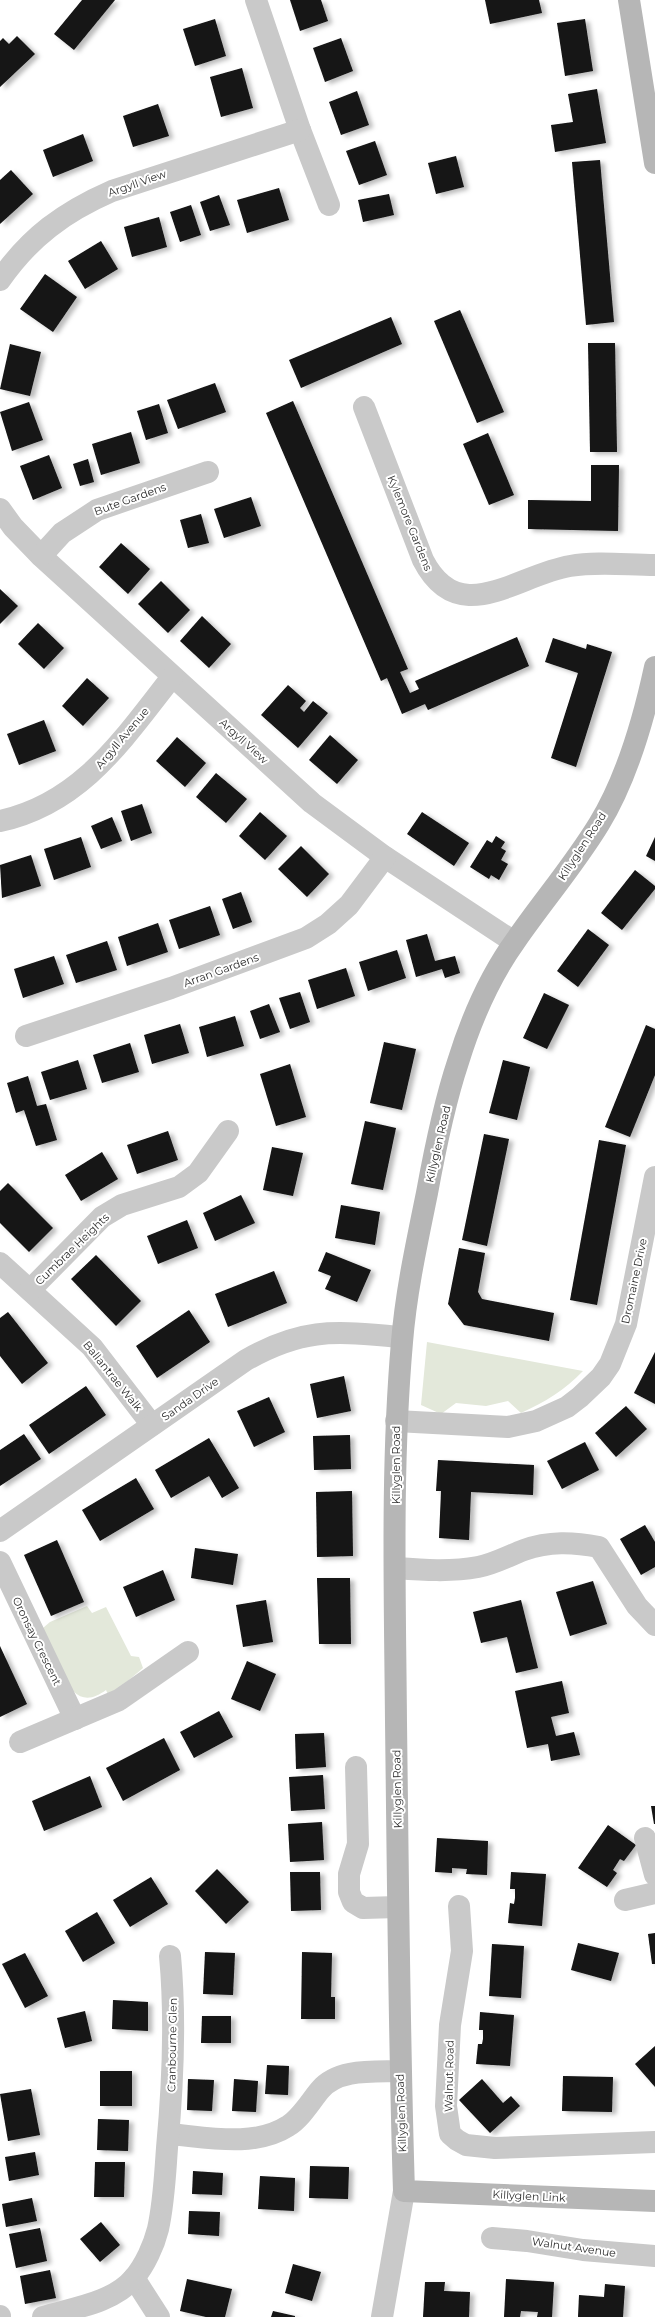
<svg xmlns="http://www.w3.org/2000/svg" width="655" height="2317" font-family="Montserrat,sans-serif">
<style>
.green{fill:#e3e8da}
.building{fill:#131313;filter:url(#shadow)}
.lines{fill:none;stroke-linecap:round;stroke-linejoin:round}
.street{stroke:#c9c9c9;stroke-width:22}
.secondary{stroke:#b6b6b6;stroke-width:22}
.labels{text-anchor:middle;stroke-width:4;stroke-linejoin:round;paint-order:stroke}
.street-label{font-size:11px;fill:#2c2c2c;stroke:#fff}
</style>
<defs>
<filter id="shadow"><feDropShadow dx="4.5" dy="2.5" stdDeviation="2" flood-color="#0004"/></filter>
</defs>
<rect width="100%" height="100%" fill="#fff"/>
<g class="green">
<path d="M427,1342L583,1371C565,1390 545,1402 521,1413L508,1401L486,1406L456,1403L441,1414L421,1405Z"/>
<path d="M87,1606L92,1613L106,1607L131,1656L139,1657L143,1668L109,1697L106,1690C95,1698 84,1702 73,1691L43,1628L50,1622Z"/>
</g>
<g class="building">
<polygon points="82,0 115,0 74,50 54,34"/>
<polygon points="290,0 321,0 328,21 300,31"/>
<polygon points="485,0 539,0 542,13 490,24"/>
<polygon points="215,19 226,56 195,66 183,29"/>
<polygon points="585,19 593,71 565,76 557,23"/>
<polygon points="17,36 35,54 0,87 0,41 3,38 9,44"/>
<polygon points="341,38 353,71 325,82 313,48"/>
<polygon points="242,68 253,108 221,117 210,77"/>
<polygon points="597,89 606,143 555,152 551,125 573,122 568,94"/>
<polygon points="357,91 369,125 341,135 329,102"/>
<polygon points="158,104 169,136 133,147 123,116"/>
<polygon points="83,134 93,161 53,177 43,150"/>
<polygon points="375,141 387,175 359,185 346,151"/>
<polygon points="456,156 464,187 436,194 428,163"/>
<polygon points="600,160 614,322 586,325 572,162"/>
<polygon points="11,170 33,194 0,224 0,180"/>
<polygon points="279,188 289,220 247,233 237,200"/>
<polygon points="389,194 394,215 363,222 358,200"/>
<polygon points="219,195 230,225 210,231 200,202"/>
<polygon points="191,205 201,235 180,242 170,212"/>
<polygon points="159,217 167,247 132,257 124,227"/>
<polygon points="101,241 118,269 85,289 68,261"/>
<polygon points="45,274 77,297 53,332 20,309"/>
<polygon points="460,310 504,412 477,423 434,321"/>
<polygon points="391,317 402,344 301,388 289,360"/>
<polygon points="588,343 615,343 617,452 590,452"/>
<polygon points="10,344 41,352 30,396 0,389"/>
<polygon points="215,383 226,412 178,429 167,400"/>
<polygon points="293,401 408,669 400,672 410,693 419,689 415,681 517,637 529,666 428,710 425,704 402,714 387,678 381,681 266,413"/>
<polygon points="29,402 43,440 12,451 0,412"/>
<polygon points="159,404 168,433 146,440 137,411"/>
<polygon points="131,432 140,463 101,475 92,444"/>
<polygon points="488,433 514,495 489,505 463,444"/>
<polygon points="49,455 62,488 33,500 20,466"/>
<polygon points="88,459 94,482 80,486 73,464"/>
<polygon points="591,465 619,465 618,531 528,529 528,500 591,501"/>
<polygon points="251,497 261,526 224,538 214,509"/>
<polygon points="201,514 209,543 188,548 180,520"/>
<polygon points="121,543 150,569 128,594 99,567"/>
<polygon points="161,581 190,610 168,633 138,604"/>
<polygon points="0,589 18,606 0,624"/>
<polygon points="202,616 231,644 209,668 180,641"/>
<polygon points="38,623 64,648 44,669 18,644"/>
<polygon points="553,638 586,649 587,644 612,652 576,767 551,758 578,673 545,662"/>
<polygon points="87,678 109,698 83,726 62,706"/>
<polygon points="288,685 306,701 300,708 304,712 313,701 328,713 298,748 261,715"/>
<polygon points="44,720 56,751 19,765 7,734"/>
<polygon points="330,735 358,760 337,784 309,760"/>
<polygon points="177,737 206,763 185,787 156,761"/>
<polygon points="216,773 247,799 226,823 196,797"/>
<polygon points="142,804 152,833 131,841 121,811"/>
<polygon points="260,812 287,836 265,860 239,836"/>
<polygon points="422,812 469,843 454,866 407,834"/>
<polygon points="112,817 122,841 101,849 91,826"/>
<polygon points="496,836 505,842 501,848 506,851 501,860 508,864 499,880 491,875 489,879 470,867 487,840 492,843"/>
<polygon points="81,837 91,867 54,880 44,849"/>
<polygon points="655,837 655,861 646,856"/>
<polygon points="301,846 329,874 307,897 278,869"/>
<polygon points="31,855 41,886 2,898 0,865"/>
<polygon points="635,870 655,886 655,889 622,930 601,913"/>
<polygon points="241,892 252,922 233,929 222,899"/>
<polygon points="210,906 220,935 179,949 169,920"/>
<polygon points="158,923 168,952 127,966 118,937"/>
<polygon points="588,929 609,945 578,987 557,971"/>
<polygon points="427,934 435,961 455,956 460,973 445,978 442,969 416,977 406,940"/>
<polygon points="107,941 117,970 76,983 66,955"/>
<polygon points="397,950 406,978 368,991 359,962"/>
<polygon points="54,956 64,984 23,998 14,969"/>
<polygon points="346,968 355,996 317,1009 308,980"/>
<polygon points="300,992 310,1022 290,1029 279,998"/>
<polygon points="544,993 569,1005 547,1049 523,1038"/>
<polygon points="269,1004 280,1032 260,1039 250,1011"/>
<polygon points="235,1016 244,1046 207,1057 199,1027"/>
<polygon points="180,1024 189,1053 152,1064 144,1035"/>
<polygon points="646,1025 655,1029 655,1075 630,1137 605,1127"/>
<polygon points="384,1042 416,1049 402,1110 370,1103"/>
<polygon points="130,1043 139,1072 102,1083 93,1055"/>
<polygon points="78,1060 87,1089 50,1100 41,1072"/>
<polygon points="503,1060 530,1067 517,1120 489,1113"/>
<polygon points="290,1064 306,1117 276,1126 260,1074"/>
<polygon points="28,1076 37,1106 46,1104 57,1140 36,1146 24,1110 16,1113 7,1083"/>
<polygon points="365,1121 396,1128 383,1190 351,1184"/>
<polygon points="168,1131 178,1160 137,1174 127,1145"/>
<polygon points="484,1134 509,1139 487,1246 462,1240"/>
<polygon points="599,1140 626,1145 597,1305 570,1300"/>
<polygon points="272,1147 303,1153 293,1196 263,1190"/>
<polygon points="102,1152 118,1179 81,1201 65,1175"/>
<polygon points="8,1183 53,1228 29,1252 0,1223 0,1191"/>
<polygon points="241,1195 255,1223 215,1241 203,1213"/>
<polygon points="341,1205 380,1212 375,1245 335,1238"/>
<polygon points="187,1220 198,1248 158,1264 147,1236"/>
<polygon points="459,1248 485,1253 478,1292 482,1299 554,1313 549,1341 464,1325 448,1304"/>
<polygon points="326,1252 371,1270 357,1302 325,1289 331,1276 318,1271"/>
<polygon points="96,1255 141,1301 116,1326 71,1279"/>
<polygon points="274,1271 287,1303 228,1327 215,1294"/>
<polygon points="189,1310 210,1342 157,1378 136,1346"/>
<polygon points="8,1312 48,1363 22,1384 0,1356 0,1318"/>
<polygon points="655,1352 655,1404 634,1393"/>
<polygon points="344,1376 351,1411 317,1418 310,1384"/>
<polygon points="86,1386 106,1415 49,1454 29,1425"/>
<polygon points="269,1397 285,1432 254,1447 237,1411"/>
<polygon points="626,1406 647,1429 616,1457 595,1433"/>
<polygon points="24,1434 41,1459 0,1486 0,1450"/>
<polygon points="350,1435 351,1469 314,1470 313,1436"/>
<polygon points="209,1438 239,1488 222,1498 209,1476 171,1498 155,1470"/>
<polygon points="585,1442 599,1470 562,1489 547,1461"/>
<polygon points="438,1460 534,1465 533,1495 471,1492 469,1540 439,1538 441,1491 436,1491"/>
<polygon points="136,1478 154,1509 100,1541 82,1510"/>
<polygon points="352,1491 353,1556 317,1557 316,1492"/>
<polygon points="645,1525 655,1542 655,1567 641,1575 620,1539"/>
<polygon points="57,1540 84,1602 51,1616 24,1555"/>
<polygon points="195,1548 238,1554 233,1585 191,1578"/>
<polygon points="163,1570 175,1600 136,1617 123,1587"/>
<polygon points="317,1578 350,1578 351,1644 319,1644"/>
<polygon points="593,1581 607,1624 570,1636 556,1592"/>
<polygon points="266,1600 273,1642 243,1647 236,1605"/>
<polygon points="521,1600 538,1668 516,1673 507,1637 481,1643 473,1612"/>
<polygon points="0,1646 27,1704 0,1717"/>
<polygon points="247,1661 276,1674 260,1711 231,1699"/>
<polygon points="562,1681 569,1713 551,1717 556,1736 574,1732 580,1755 551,1761 548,1744 527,1748 515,1691"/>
<polygon points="219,1711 233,1737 194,1758 180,1732"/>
<polygon points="324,1733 326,1767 296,1769 295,1734"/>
<polygon points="164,1738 180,1770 123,1801 106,1768"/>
<polygon points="323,1775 325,1809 291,1811 289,1777"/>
<polygon points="90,1776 102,1807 44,1831 32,1801"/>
<polygon points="651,1806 655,1806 655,1824 654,1824"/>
<polygon points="322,1822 324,1860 290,1862 288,1824"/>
<polygon points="608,1825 636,1845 624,1861 620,1859 613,1870 617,1873 607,1887 578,1868"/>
<polygon points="437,1838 488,1841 487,1875 466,1874 467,1869 452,1868 452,1873 435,1872"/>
<polygon points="217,1869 249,1902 226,1924 195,1891"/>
<polygon points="290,1872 320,1872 321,1910 291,1911"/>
<polygon points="511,1872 546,1874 542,1926 508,1923 510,1903 514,1904 515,1898 515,1889 510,1889"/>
<polygon points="151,1877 168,1904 130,1927 113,1900"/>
<polygon points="97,1912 115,1943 83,1962 65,1931"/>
<polygon points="655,1933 655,1964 652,1964 648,1934"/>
<polygon points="578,1943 619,1953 611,1981 571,1970"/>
<polygon points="492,1944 524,1946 521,1998 489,1996"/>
<polygon points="205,1952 235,1953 233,1995 203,1994"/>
<polygon points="302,1952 332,1953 331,1997 335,1997 335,2019 301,2019"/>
<polygon points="25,1953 48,1996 25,2008 2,1964"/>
<polygon points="113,2000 148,2002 148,2031 112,2029"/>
<polygon points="85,2011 92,2041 65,2048 57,2018"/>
<polygon points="480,2012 514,2015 510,2066 476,2064 478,2044 482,2044 483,2039 483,2030 479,2030"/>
<polygon points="202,2016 231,2016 231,2043 201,2043"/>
<polygon points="655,2046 655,2087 635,2064"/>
<polygon points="267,2065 289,2066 288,2095 265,2094"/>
<rect x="100" y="2071" width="32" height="35"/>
<polygon points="563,2076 613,2077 612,2112 562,2111"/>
<polygon points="188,2079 214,2080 212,2111 187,2110"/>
<polygon points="234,2079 258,2081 256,2112 232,2111"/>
<polygon points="482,2079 503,2103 511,2096 520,2106 490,2133 459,2100"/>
<polygon points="31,2089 40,2135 8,2141 0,2094"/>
<polygon points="98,2119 129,2120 128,2151 97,2150"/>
<polygon points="35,2152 39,2175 9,2181 5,2157"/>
<polygon points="95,2162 125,2162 124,2197 94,2197"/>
<polygon points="310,2166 349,2167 348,2199 309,2198"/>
<polygon points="193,2171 223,2173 222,2195 192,2194"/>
<polygon points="260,2176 295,2178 294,2211 258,2209"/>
<polygon points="32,2198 37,2221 6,2227 2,2204"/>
<polygon points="189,2211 220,2212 219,2236 188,2234"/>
<polygon points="101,2222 120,2245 100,2262 80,2239"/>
<polygon points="40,2228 47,2261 16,2268 9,2234"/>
<polygon points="293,2264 321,2272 312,2301 285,2293"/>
<polygon points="50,2270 56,2298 25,2304 20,2276"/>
<polygon points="187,2279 232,2289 225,2317 206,2317 180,2311"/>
<polygon points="506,2279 554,2282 552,2317 537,2317 538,2312 521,2311 520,2317 504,2317"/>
<polygon points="425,2282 445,2282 444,2291 470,2292 469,2317 423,2317"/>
<polygon points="605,2284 625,2286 623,2317 578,2317 579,2295 604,2297"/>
<polygon points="273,2311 295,2316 295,2317 271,2317"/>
</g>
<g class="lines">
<g class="street">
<polyline points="256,0 300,130 329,205"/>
<path d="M0,280C30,237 64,212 112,191L300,130"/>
<path d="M364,407L423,560C459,630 516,575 570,566C597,561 627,565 655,565"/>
<polyline points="0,509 13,527 41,556 312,803 385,857 514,942"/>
<polyline points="41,556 62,533 97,510 208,472"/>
<path d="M0,821C82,803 123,739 172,677"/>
<polyline points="26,1036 171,988 306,938 328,924 349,905 385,857"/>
<polyline points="0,1263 92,1347 152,1425"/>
<polyline points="30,1290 102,1217 122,1205 179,1187 198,1173 228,1131"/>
<polyline points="396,1421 508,1427 536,1421 567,1407 580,1397 601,1377 610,1364 626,1324 655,1177"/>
<path d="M0,1531L246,1360C306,1326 337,1332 402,1337"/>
<polyline points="0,1562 75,1719"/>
<path d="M396,1568C423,1570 451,1572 478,1567C494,1564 508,1556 524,1550C549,1541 573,1542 599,1547L637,1606L655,1625"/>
<polyline points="20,1742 119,1700 188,1652"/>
<polyline points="356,1767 358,1844 349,1874 349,1892 353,1902 363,1908 398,1907"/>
<polyline points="645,1838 655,1875"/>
<polyline points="625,1900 655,1893"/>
<polyline points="459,1906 462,1951 450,2025 446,2106 450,2134 457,2140 466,2145 495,2148 655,2142"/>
<path d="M169,2134C206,2137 254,2148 288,2126C301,2118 310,2102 320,2090C338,2068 375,2072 400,2071"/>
<polyline points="492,2238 527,2241 583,2250 655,2256"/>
<polyline points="134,2278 159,2317"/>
<polyline points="0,2316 0,2317"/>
<path d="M43,2317C73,2308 113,2303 134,2278C145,2265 154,2245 158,2229C164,2202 165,2175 167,2148C173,2084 176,2020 170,1956"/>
<polyline points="382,2317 404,2191"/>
</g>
<g class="secondary">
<polyline points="629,0 655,163"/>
<path d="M655,667C644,718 626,780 599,824C574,865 543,901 516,940C490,976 471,1020 458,1062C444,1104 435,1149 427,1193C417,1242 406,1292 402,1342C391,1468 395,1596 396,1722C398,1879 399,2035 404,2191L655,2201"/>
</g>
</g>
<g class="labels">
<g class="street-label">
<text transform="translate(137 183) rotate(-19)" y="4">Argyll View</text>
<text transform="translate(130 499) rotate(-20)" y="4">Bute Gardens</text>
<text transform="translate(410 523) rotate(68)" y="4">Kylemore Gardens</text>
<text transform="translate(122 738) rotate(-50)" y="4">Argyll Avenue</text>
<text transform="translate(244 741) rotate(42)" y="4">Argyll View</text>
<text transform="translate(582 846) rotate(-57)" y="4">Killyglen Road</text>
<text transform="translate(221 970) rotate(-20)" y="4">Arran Gardens</text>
<text transform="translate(438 1144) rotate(-77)" y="4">Killyglen Road</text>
<text transform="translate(72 1249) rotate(-44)" y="4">Cumbrae Heights</text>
<text transform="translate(634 1281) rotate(-78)" y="4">Dromaine Drive</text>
<text transform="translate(113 1376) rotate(51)" y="4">Ballantrae Walk</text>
<text transform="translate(190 1399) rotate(-35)" y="4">Sanda Drive</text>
<text transform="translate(396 1465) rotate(-90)" y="4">Killyglen Road</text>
<text transform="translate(37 1641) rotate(64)" y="4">Oronsay Crescent</text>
<text transform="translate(397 1789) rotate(-91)" y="4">Killyglen Road</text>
<text transform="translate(172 2045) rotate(-89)" y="4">Cranbourne Glen</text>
<text transform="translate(449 2076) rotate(-89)" y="4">Walnut Road</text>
<text transform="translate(401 2113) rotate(-92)" y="4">Killyglen Road</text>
<text transform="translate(529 2196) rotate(3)" y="4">Killyglen Link</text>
<text transform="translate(574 2247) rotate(8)" y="4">Walnut Avenue</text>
</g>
</g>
</svg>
